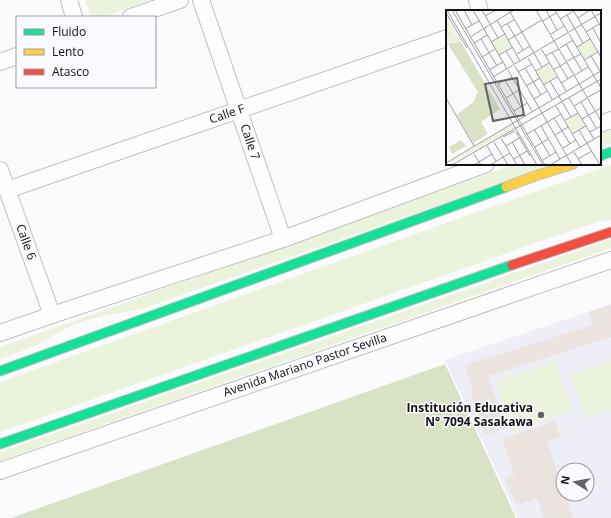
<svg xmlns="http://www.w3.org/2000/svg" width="611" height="518" font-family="'Open Sans',sans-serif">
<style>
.built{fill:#eeeef6;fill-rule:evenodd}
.green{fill:#ecf3dc}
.forest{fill:#d9e2c5}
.building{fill:#ebe3df}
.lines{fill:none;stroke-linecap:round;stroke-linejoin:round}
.street-casing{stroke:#c0c0c2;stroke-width:18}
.fast-casing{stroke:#c0c0c2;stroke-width:11}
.slow-casing{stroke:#c0c0c2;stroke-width:11}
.jam-casing{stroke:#c0c0c2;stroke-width:11}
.street{stroke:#fefeff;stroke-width:16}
.fast{stroke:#16e098;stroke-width:9}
.slow{stroke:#ffcf43;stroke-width:9}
.jam{stroke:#f24e42;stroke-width:9}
.poi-dot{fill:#636365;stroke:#fafaff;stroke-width:1.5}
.labels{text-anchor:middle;stroke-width:3;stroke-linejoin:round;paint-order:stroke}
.street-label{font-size:12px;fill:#111113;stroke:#fafaff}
.poi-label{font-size:12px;font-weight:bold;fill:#111113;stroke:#fafaff;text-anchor:end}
.inset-road{fill:none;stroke:#9d9da0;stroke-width:1}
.view{fill:#636365;fill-opacity:0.15;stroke:#636365;stroke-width:2}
.inset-edge{fill:none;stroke:#111113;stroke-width:2}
</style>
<rect width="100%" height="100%" fill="#fbfbfe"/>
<path class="built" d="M611,304V518H518L445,360ZM563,470H587V494H563Z"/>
<g class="green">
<polygon points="85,0 151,0 103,17 91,17"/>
<polygon points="611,130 611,144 600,148 600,134"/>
<polygon points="515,164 556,164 142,309 99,317 79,323 63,330 35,346 0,359 0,347"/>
<polygon points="611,165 611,220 601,221 553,237 0,432 0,382 381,246"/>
<polygon points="611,239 611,248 0,461 0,452"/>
<polygon points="555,361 573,410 513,431 495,382"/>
<polygon points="611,361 611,409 585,418 570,375"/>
</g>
<polygon class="forest" points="445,364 516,518 11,518"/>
<g class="building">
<polygon points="611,305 611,337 488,376 506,428 485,435 470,391 473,390 465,365 593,325 589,312"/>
<polygon points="555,421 561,437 547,442 563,488 563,494 565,494 573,518 544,518 537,498 517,505 504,478 514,475 502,439"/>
</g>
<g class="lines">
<defs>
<g id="street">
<polyline points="69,0 74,17"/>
<polyline points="201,0 283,239"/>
<polyline points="477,0 480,11"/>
<polyline points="131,17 180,0"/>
<polyline points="0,62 17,56"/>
<polyline points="600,124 611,120"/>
<polyline points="0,170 52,315"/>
<polyline points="7,190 447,38"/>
<polyline points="0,333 52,315 283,239 486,164"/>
<polyline points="0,471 611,260"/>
</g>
<g id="fast">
<polyline points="600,156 611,152"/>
<polyline points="0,371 506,187"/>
<polyline points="0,444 512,265"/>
</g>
<polyline id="slow" points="506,187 535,176 573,164"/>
<polyline id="jam" points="512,265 611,232"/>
</defs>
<use href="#street" class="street-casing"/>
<use href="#fast" class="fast-casing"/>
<use href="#slow" class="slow-casing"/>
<use href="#jam" class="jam-casing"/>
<use href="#street" class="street"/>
<use href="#fast" class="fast"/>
<use href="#slow" class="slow"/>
<use href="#jam" class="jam"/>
</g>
<circle class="poi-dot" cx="541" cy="415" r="4"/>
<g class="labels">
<g class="street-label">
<text transform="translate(227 114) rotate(-19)" y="4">Calle F</text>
<text transform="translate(250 142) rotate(71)" y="4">Calle 7</text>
<text transform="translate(26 242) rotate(70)" y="4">Calle 6</text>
<text transform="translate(305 365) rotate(-19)" y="4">Avenida Mariano Pastor Sevilla</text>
</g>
<g class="poi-label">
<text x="533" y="412">Institución Educativa<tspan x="533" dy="14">N° 7094 Sasakawa</tspan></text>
</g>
</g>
<g transform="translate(446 10)">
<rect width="155" height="155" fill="#fbfbfe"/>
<path d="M0,7L9,22L7,25L10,24L15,32H3L1,39ZM59,25L66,37L53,44L46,32ZM144,30L151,42L139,49L132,37ZM103,54L110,66L98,74L90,61ZM132,103L139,116L127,123L120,111ZM65,115L68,119L6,153L5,151Z" fill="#ecf3dc"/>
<path d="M15,32L54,99L35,112L42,124L27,133L11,105L27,92L32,82L3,36V33ZM15,130L20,136L6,144L3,137Z" fill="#d9e2c5"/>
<path class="inset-road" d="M1,0L91,155M6,0L97,155M9,0L99,155M18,0L26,15M27,0L61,59M36,0L52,28M63,0L96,57M90,0L155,111M100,0L111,20M109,0L122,22M127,0L155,47M145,0L155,17M0,3L21,38M121,5L137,33M39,6L50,0M132,8L144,0M114,9L128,1M51,10L74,51M97,11L110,3M61,13L77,40M55,17L68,10M147,18L155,33M19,19L33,11M140,22L153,14M105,24L118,16M123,24L155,78M24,27L68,0M35,29L51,56M62,30L96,10M45,32L59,24M28,33L41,25M120,34L136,61M131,37L144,29M114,38L127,30M96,40L120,81M60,41L68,54M106,42L122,69M71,44L84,36M53,45L67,37M99,46L113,39M145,46L154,61M36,47L49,39M82,48L106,89M138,50L152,42M121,51L135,44M69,56L126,155M79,58L95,85M43,60L57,52M62,60L86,101M107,60L121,52M90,61L103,53M72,62L86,54M129,65L142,57M47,67L155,3M59,70L75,97M104,71L125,107M115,73L128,65M52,74L66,67M97,75L111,67M80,76L94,68M142,87L155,80M0,88L28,136M60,88L73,80M123,88L148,129M88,89L101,81M135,92L150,118M110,96L134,137M128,96L141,88M68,101L81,93M108,108L124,134M136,109L155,98M119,110L132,103M95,116L114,149M88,119L104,146M133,120L154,155M70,122L84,146M144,122L155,116M81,124L115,104M126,124L140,116M109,125L122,117M57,127L69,121M55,128L71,155M48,132L62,155M66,132L79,155M41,136L50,151M60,136L73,128M89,137L102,129M117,138L130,130M128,142L136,155M28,144L35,155M68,149L81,141M132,149L146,141M97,150L110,142M0,153L155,61M6,155L155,69M28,155L46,144M44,155L64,143M104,155L155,125"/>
<path class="view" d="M71,68L78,105L47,111L39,74Z"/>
<rect width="155" height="155" class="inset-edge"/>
</g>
<rect x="16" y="16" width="140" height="72" fill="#fafaff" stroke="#9d9da1"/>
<rect x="24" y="29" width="20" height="6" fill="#16e098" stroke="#9d9da1"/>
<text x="52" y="36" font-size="12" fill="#111113">Fluido</text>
<rect x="24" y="49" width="20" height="6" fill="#ffcf43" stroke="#9d9da1"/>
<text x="52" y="56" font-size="12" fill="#111113">Lento</text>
<rect x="24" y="69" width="20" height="6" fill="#f24e42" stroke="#9d9da1"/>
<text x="52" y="76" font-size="12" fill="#111113">Atasco</text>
<g transform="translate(575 482) rotate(281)"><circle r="19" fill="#fafaff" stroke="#9d9da1"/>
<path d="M0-3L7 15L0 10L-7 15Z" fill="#636365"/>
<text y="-6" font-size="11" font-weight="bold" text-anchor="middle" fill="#111113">N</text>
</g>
</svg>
